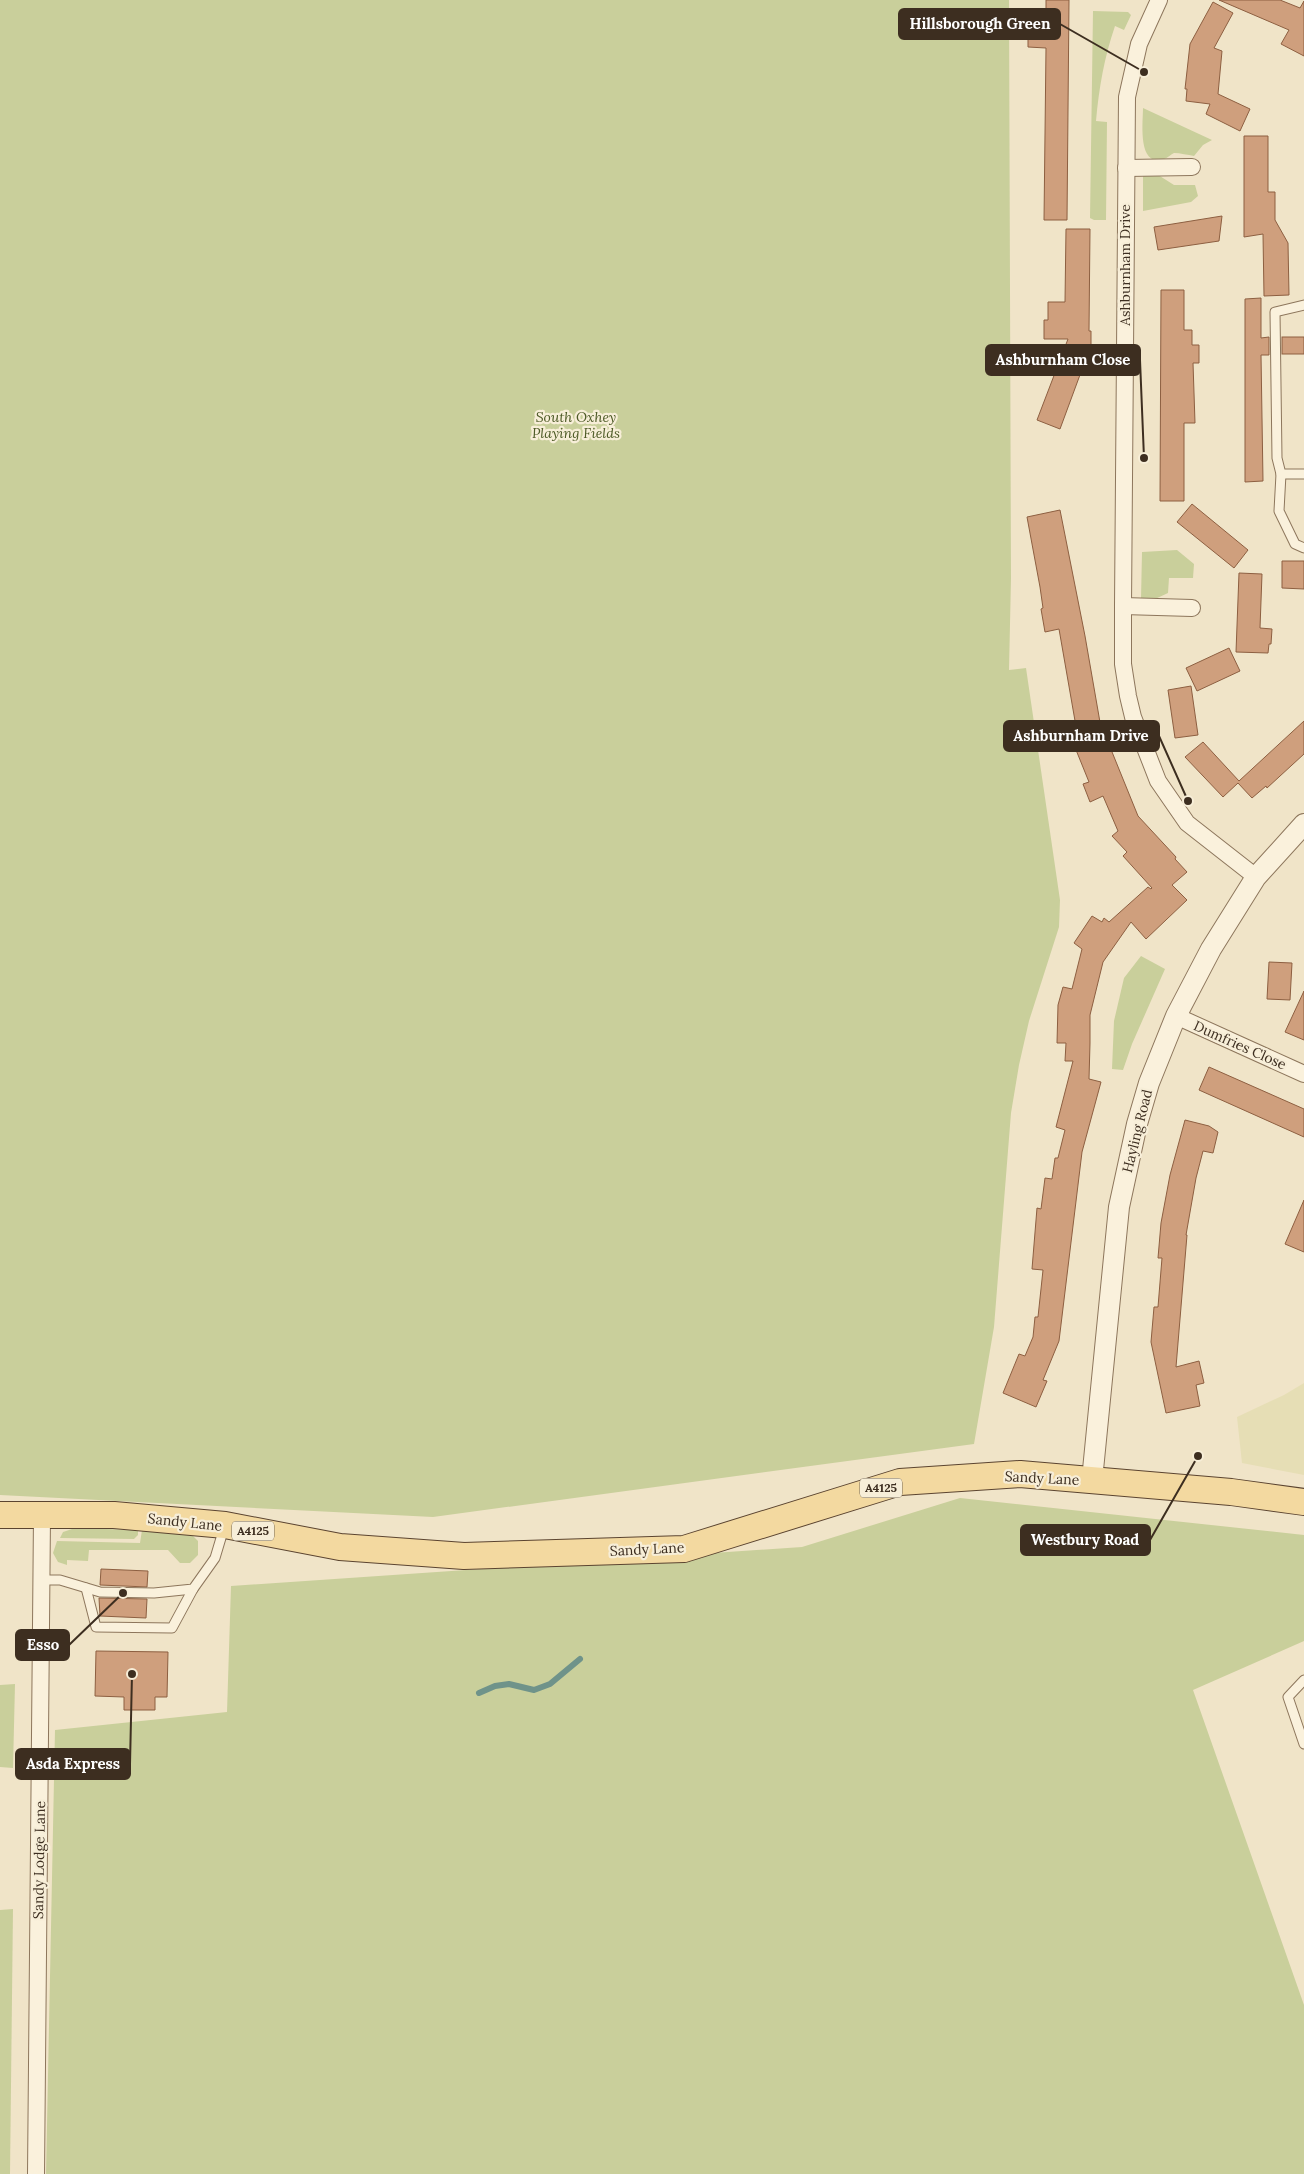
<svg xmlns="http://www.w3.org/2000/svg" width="1304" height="2174" font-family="Lora,serif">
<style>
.farmland{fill:#e6deb5}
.green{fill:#c9cf9b}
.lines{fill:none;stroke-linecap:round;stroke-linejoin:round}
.stream{stroke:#6f938a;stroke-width:6}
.building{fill:#cf9f7d;stroke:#8d5f41}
.service-casing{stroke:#8d765c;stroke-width:11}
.minor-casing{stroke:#8d765c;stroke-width:18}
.tertiary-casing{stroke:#8d765c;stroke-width:22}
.primary-casing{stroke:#5b4430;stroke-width:28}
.service{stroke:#faf1dc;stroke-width:9}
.minor{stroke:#faf1dc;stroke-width:16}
.tertiary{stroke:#faf1dc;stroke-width:20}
.primary{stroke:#f3d9a0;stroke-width:26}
.labels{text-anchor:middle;stroke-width:4.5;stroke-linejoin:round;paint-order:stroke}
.shield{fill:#f7eed8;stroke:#756857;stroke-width:1}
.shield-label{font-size:12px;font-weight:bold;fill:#3d2e20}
.street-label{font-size:14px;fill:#3d2e20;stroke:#f7eed8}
.park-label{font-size:14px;font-style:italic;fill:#4d5a26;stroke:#f7eed8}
.leader{fill:none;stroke:#3d2e20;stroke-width:2}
.callout-dot{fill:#3d2e20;stroke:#f7eed8;stroke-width:2}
.callout{fill:#3d2e20;stroke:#3d2e20;stroke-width:2}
.callout-label{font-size:15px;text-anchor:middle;font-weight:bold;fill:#fff}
</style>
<rect width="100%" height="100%" fill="#f0e4c8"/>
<polygon class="farmland" points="1304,1383 1304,1475 1242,1463 1237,1417 1284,1395"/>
<g class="green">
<polygon points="0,0 1009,0 1011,578 1009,670 1026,668 1060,900 1059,927 1029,1021 1019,1065 1011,1113 994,1327 974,1444 433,1517 0,1495"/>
<path d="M1093,11L1128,12L1131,15L1124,30L1115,26C1104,58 1099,88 1096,121L1107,122L1106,220H1094L1090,218Z"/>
<path d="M1143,108L1212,140L1203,145L1194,156C1188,155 1180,153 1174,153C1171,154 1168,158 1164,159C1137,168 1143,122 1143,108Z"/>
<polygon points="1155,173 1174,185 1195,185 1198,196 1191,202 1143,211 1143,174"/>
<polygon points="1177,550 1194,564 1193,578 1169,578 1168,593 1153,600 1141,599 1142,552"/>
<polygon points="1141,956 1165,969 1132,1044 1123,1070 1112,1069 1114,1021 1124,978"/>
<polygon points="960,1498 1304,1535 1304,1641 1193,1690 1304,2005 1304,2174 46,2174 55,1730 227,1712 231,1586 802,1547"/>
<polygon points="75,1528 138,1530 138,1535 134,1539 60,1538 63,1532"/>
<polygon points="142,1530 190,1533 198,1541 198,1555 190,1563 180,1563 168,1550 89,1550 88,1561 67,1560 67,1565 58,1562 53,1553 57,1541 140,1543"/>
<polygon points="15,1684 13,1768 0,1767 0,1685"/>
<polygon points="13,1909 10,2174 0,2174 0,1910"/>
</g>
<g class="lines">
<polyline class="stream" points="479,1693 495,1686 509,1684 534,1690 550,1684 580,1659"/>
</g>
<g class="building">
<polygon points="1046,0 1069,0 1067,220 1044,220 1046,48 1028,47 1028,29 1046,29"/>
<polygon points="1219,0 1280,0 1300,8 1304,1 1304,56 1281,44 1289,30"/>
<polygon points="1213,2 1233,13 1214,48 1222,51 1218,94 1250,109 1240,131 1206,114 1210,104 1186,101 1187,89 1185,89 1190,44"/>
<polygon points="1244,136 1268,136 1268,192 1275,192 1275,220 1288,243 1289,295 1264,296 1263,234 1244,237"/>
<polygon points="1222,216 1219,241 1158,250 1154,227"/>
<polygon points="1066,229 1090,229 1089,331 1091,331 1091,345 1060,429 1037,420 1068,339 1044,339 1044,320 1048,320 1048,302 1065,302"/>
<polygon points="1161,290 1184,290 1184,330 1192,330 1192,345 1199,345 1199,363 1193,363 1195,423 1184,423 1184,501 1160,501"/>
<polygon points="1261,298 1261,338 1269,337 1269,355 1261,355 1263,481 1245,482 1245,299"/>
<rect x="1282" y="337" width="22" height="17"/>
<polygon points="1192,504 1248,550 1234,568 1177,522"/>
<polygon points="1060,510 1085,636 1101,728 1105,726 1113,746 1110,747 1138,816 1176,857 1175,859 1187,872 1172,885 1187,900 1146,939 1131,922 1103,962 1090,1015 1090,1043 1089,1079 1101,1082 1082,1152 1059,1341 1043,1380 1047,1381 1036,1407 1003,1393 1019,1354 1025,1356 1033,1337 1035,1317 1038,1317 1043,1270 1032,1269 1037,1208 1041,1209 1045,1178 1052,1179 1055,1158 1058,1158 1065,1130 1056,1127 1073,1061 1065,1061 1066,1043 1057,1043 1058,1005 1063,987 1072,989 1082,949 1074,943 1092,916 1102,922 1104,918 1109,922 1148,887 1151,889 1152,888 1123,856 1127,852 1112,836 1118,831 1103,796 1090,802 1083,784 1089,782 1072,740 1078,738 1059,629 1045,632 1041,609 1043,608 1040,587 1027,517"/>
<polygon points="1282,561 1304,561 1304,589 1282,588"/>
<polygon points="1239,573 1262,574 1260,628 1272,629 1271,644 1269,644 1268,653 1236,652"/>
<polygon points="1229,648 1240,671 1197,691 1186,668"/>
<polygon points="1191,686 1198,735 1175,738 1168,690"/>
<polygon points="1304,721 1304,754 1267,788 1266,786 1252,798 1238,783 1223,797 1185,757 1203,742 1239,781"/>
<polygon points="1269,962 1292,963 1290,1000 1267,999"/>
<polygon points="1304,991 1304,1040 1285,1032"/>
<polygon points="1209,1067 1304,1109 1304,1137 1199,1090"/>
<polygon points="1185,1120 1209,1126 1218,1132 1213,1153 1203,1151 1196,1178 1186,1235 1187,1235 1176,1367 1199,1361 1204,1383 1196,1385 1200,1406 1166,1413 1151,1342 1154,1307 1158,1307 1162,1258 1158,1258 1161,1223 1170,1175"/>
<polygon points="1304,1200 1304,1252 1285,1244"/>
<polygon points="101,1569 148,1571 147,1587 100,1585"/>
<polygon points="99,1598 147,1599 146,1618 100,1616"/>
<polygon points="96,1651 168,1652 167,1697 155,1697 155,1710 124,1710 124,1697 95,1696"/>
</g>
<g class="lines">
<defs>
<g id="service">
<polyline points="1304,305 1275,312 1277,458 1281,474 1304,474"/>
<polyline points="1281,474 1279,511 1295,544 1304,548"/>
<polyline points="41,1580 60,1580 100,1592 154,1593 193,1589 215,1558 224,1528"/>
<polyline points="86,1588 96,1627 172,1628 193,1589"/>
<polyline points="1304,1680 1288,1697 1304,1744"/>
</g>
<g id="minor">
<polyline points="1159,0 1139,44 1127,97 1123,606 1123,664 1128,696 1133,717 1158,781 1187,823 1256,877"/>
<polyline points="1126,168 1192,167"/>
<polyline points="1123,606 1192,608"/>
<polyline points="1176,1016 1304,1074"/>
<polyline points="36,2174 42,1516"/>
</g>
<polyline id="tertiary" points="1092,1480 1119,1207 1137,1124 1149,1083 1176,1016 1211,949 1256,877 1304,824"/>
<polyline id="primary" points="0,1515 114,1515 225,1525 340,1547 464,1556 684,1549 900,1482 1020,1474 1231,1492 1304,1502"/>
</defs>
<use href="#service" class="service-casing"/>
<use href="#minor" class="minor-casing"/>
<use href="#tertiary" class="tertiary-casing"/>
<use href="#primary" class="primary-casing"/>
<use href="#service" class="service"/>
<use href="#minor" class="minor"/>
<use href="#tertiary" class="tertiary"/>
<use href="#primary" class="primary"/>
</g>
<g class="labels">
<g class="shield">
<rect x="860" y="1478.5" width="42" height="19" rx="4"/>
<rect x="232" y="1521.5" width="42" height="19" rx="4"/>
</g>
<g class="shield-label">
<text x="881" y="1492">A4125</text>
<text x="253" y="1535">A4125</text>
</g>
<g class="street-label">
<text transform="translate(1125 265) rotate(-90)" y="5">Ashburnham Drive</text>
<text transform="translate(1240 1045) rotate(24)" y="5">Dumfries Close</text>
<text transform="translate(1137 1131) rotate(-76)" y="5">Hayling Road</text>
<text transform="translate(1042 1478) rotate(3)" y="5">Sandy Lane</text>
<text transform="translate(185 1522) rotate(6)" y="5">Sandy Lane</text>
<text transform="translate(647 1549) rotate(-3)" y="5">Sandy Lane</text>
<text transform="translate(39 1860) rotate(-89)" y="5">Sandy Lodge Lane</text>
</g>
<g class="park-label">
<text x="576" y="422">South Oxhey<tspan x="576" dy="16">Playing Fields</tspan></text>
</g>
</g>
<path class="leader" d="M1144 72L1060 24M1144 458L1140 360M1188 801L1159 736M1198 1456L1150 1540M123 1593L69 1645M132 1674L130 1764"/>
<g class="callout-dot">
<circle cx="1144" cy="72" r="5"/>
<circle cx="1144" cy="458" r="5"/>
<circle cx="1188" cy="801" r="5"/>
<circle cx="1198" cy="1456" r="5"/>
<circle cx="123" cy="1593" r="5"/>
<circle cx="132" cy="1674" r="5"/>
</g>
<g class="callout">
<rect x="899" y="9" width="161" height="30" rx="5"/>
<rect x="986" y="345" width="154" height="30" rx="5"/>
<rect x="1004" y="721" width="155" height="30" rx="5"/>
<rect x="1021" y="1525" width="129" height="30" rx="5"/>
<rect x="16" y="1630" width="53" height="30" rx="5"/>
<rect x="16" y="1749" width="114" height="30" rx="5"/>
</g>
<g class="callout-label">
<text x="980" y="29">Hillsborough Green</text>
<text x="1063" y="365">Ashburnham Close</text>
<text x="1081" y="741">Ashburnham Drive</text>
<text x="1085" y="1545">Westbury Road</text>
<text x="43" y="1650">Esso</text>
<text x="73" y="1769">Asda Express</text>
</g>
</svg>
